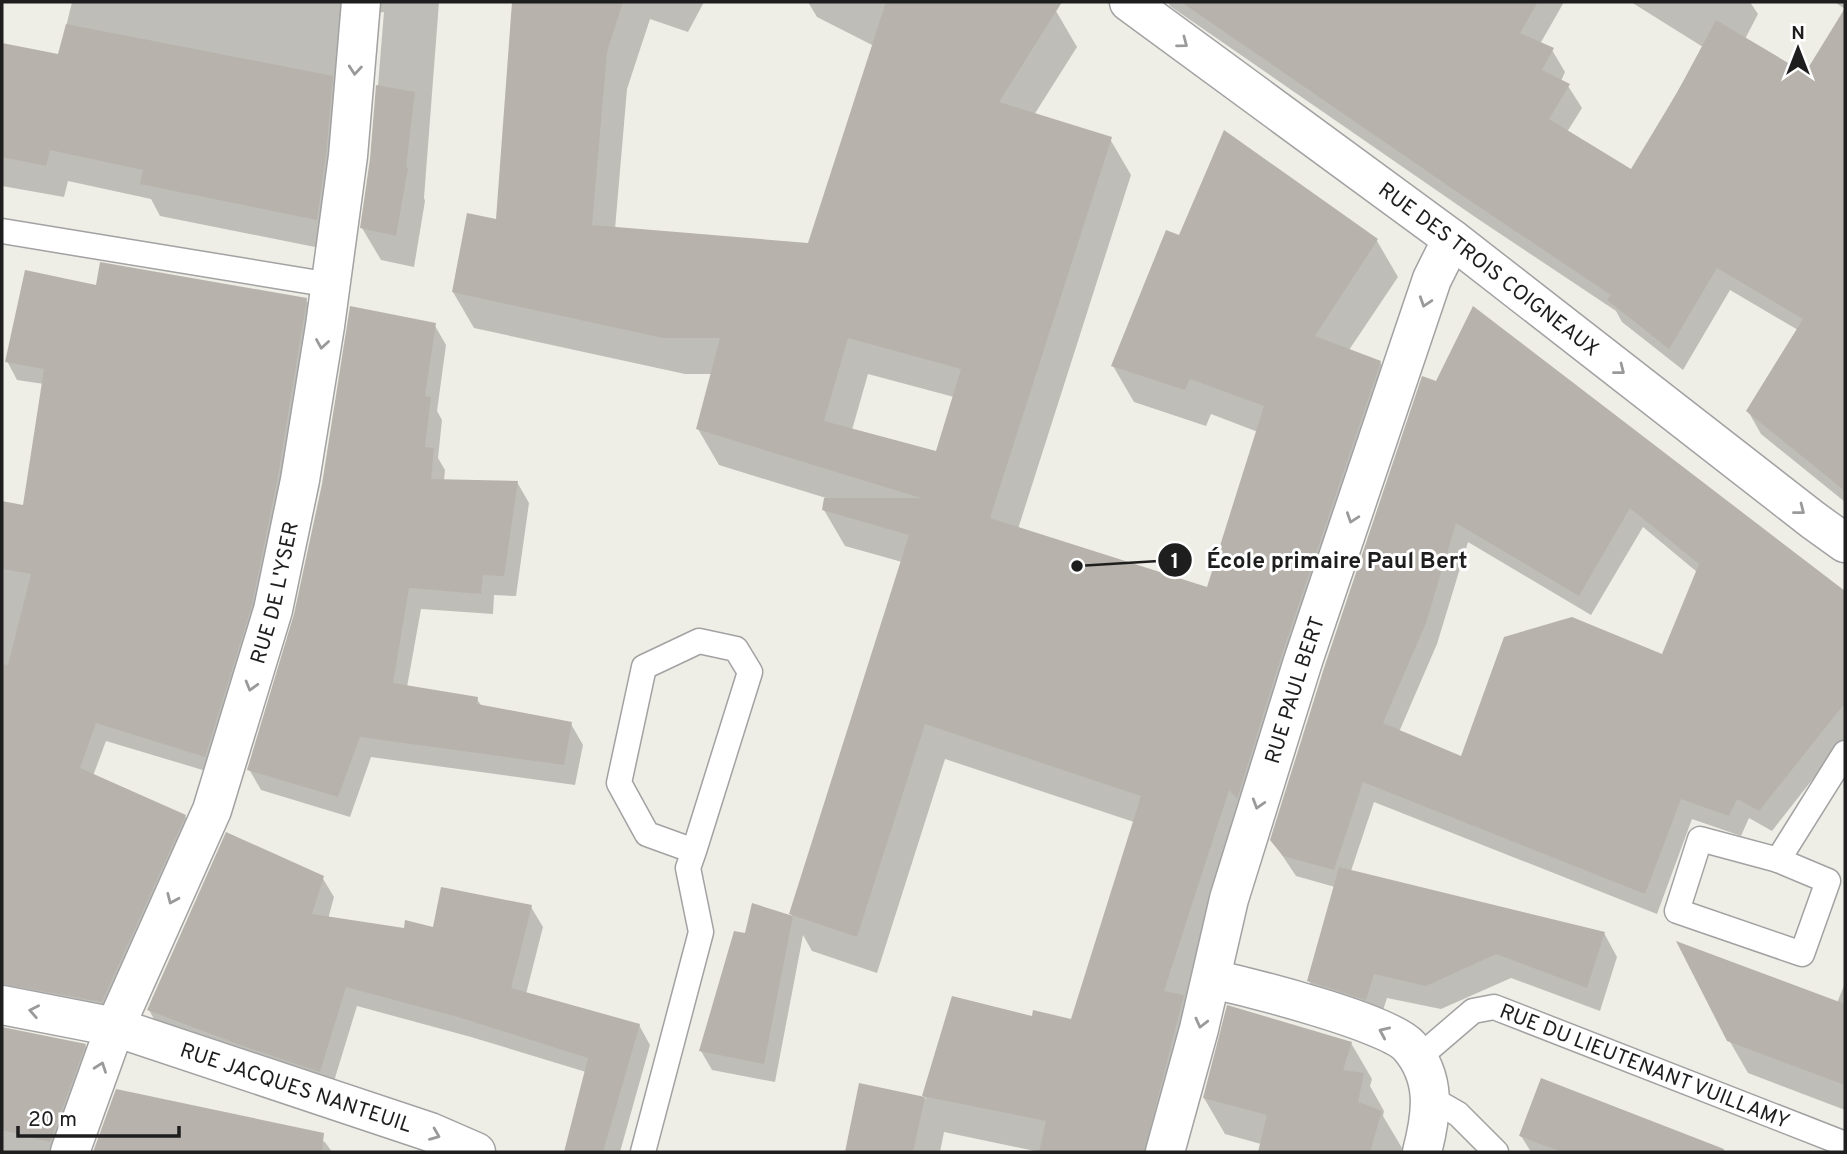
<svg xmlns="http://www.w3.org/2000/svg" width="1847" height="1154" font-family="Overpass,sans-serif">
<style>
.shadow{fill:#0003;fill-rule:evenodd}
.building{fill:#b7b3ac;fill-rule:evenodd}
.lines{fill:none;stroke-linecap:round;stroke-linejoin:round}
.lane-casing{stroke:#a2a2a2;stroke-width:27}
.street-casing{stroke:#a2a2a2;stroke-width:41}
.lane{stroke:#fff;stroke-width:24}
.street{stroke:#fff;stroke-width:38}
.oneway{stroke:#9a9a9a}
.labels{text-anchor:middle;stroke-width:6;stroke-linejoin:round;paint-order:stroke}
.street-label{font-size:21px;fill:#1e1e1e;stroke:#fff}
.leader{fill:none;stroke:#1e1e1e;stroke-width:2.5}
.callout-dot{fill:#1e1e1e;stroke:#fff;stroke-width:2.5}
.mark-label{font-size:21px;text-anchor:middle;font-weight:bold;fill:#fff}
.callout-label{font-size:23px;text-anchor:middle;font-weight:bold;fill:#1e1e1e;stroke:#fff;stroke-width:6;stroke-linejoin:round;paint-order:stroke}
</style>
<rect width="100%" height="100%" fill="#eeede6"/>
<g class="shadow">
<polygon points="72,2 439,2 424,198 425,201 414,267 381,260 362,228 372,158 384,12 369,14 335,251 160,216 151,199 68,181 64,197 2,186 2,45 59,56"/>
<path d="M514,2H704L688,32L650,19L627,89L615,229L810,245L874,46L817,17L808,2H1049L1047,5L1056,11L1077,47L1034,115L1110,139L1131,175L1018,529L1209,589L1258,432L1211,414L1206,426L1134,402L1113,366L1180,237L1224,133L1377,241L1398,277L1349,350L1380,362L1401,398L1302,691L1173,1152H1040L944,1132L940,1152H847L860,1085L926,1099L924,1096L1033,1019L1072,1021L1134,822L945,759L877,973L812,951L803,935L775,1082L712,1070L701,1051L746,935L754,906L793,918L791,914L902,562L845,546L824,510L826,498L719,465L698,429L713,374H685L474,328L453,292L497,221ZM868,374L954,397L937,453L852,430Z"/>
<polygon points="1168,2 1564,2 1540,44 1552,50 1565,72 1561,81 1568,86 1582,108 1567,132 1632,171 1703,47 1631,2 1750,2 1758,14 1745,39 1806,75 1845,12 1845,502 1761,434 1748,411 1798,330 1730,290 1683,370 1622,322 1616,311 1478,219 1170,6"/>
<polygon points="1835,2 1845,2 1845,9 1836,3"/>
<polygon points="98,287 306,300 316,318 288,495 216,774 106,741 93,776 185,816 195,834 112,1020 2,1005 2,503 24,507 44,384 17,380 7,361"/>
<path d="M1474,309L1845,593V738L1772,831L1749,818L1741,836L1692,819L1657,914L1374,802L1351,871L1604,933L1617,957L1600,1011L1511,978L1441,1009L1387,998L1379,1023L1323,1005L1309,981L1335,887L1296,876L1272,840L1437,383ZM1643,527L1697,572L1663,656L1462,758L1399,732L1437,644L1468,542L1591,615Z"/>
<polygon points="434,324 446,345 437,411 442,420 438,458 445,470 444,481 517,482 529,503 516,596 494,595 493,614 421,609 407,687 477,699 482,707 571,724 583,745 575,785 371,757 350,817 261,790 249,769"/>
<polygon points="322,877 334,897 328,919 405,930 434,929 531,907 543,927 526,994 639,1025 650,1045 620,1152 566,1152 586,1072 471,1037 357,1006 331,1091 160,1030 149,1010"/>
<polygon points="1845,983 1845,1110 1748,1073 1729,1040 1837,1003"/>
<polygon points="2,1029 85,1045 95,1063 63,1152 2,1152"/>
<polygon points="1351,1043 1372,1079 1370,1086 1384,1111 1383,1116 1402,1148 1401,1152 1259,1152 1261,1144 1225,1134 1204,1098"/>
<polygon points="1542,1081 1728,1152 1531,1152 1521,1136"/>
<polygon points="117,1091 305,1135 325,1142 332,1152 95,1152"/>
</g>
<g class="building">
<path d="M512,2H623L607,52L592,225L808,243L886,2H1062L999,102L1112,137L990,518L1207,587L1264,406L1190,379L1185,390L1111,366L1166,230L1179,235L1224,130L1378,239L1315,336L1381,361L1282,654L1237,799L1229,790L1164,991L1184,995L1144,1152H1039L1046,1121L922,1096L952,996L1032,1016L1033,1010L1071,1019L1141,796L925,724L857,937L789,914L909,535L822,510L824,498H921L696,429L720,338H663L452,292L467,213L496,219ZM848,338L961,369L936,451L824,421Z"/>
<polygon points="1181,2 1538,2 1520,33 1554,48 1542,70 1570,84 1549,119 1631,169 1678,91 1716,20 1805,73 1845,8 1845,491 1746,411 1803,319 1717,268 1669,349 1607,300 1611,295 1463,196"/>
<polygon points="66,24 333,76 326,154 317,220 140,184 143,170 50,150 46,166 2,157 2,43 58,54"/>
<polygon points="376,85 415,92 406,167 408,168 396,236 360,228 370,159"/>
<polygon points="100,262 307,298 278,476 252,605 205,757 96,723 80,768 186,815 102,1002 2,984 2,664 8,665 31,574 2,569 2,501 23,505 44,369 5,362 25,270 96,285"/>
<polygon points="350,306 436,323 425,396 431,397 425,447 434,448 431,479 518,481 504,576 483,575 481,594 409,588 393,683 478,697 477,704 572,722 564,765 360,737 338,797 247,770 294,614 322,484"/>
<path d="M1473,306L1845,591V703L1759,811L1737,799L1729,816L1681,799L1645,894L1363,782L1334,870L1283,856L1270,840L1324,668L1422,376L1436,381ZM1630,508L1699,564L1662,654L1572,617L1504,637L1461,756L1383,723L1426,623L1456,523L1579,596Z"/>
<polygon points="226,832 324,876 312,914 404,928 405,920 433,927 441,887 532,905 511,988 640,1024 603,1152 564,1152 588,1058 458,1017 346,987 320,1072 243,1046 147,1010"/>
<polygon points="1339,867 1605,932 1587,988 1496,954 1426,986 1374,974 1366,1000 1307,981"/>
<polygon points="752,903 793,916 764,1064 699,1051 734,931 745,933"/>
<polygon points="1676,941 1845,1004 1845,1085 1727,1041"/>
<polygon points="1227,1005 1352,1042 1343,1070 1364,1073 1358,1102 1382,1111 1370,1152 1258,1152 1267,1115 1203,1098"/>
<polygon points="2,1027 86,1044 50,1142 2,1130"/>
<polygon points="1541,1078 1724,1149 1723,1152 1562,1152 1519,1136"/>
<polygon points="859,1083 925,1097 913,1152 845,1152"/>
<polygon points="116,1089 324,1133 322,1152 93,1152"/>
</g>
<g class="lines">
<defs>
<g id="lane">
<polyline points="2,231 331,285"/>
<polygon points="1700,839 1778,860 1828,881 1802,954 1677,911"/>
<polyline points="1778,860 1845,753"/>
<path id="s1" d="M1417,1059L1473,1011L1494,1007L1845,1144"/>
<polyline points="1432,1099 1458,1114 1496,1152"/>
<polyline points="643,1152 701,932 688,868 694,851 750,672 736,649 699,641 644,667 619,783 647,834 694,851"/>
</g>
<g id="street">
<path id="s2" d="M1129,2L1452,239L1813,520L1845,543"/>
<path d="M1212,979C1248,987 1388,1022 1409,1046C1437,1078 1432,1114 1422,1152"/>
<path id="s3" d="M2,1005L115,1027L430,1132L476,1152"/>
<path id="s4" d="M70,1152L115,1027L212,810L273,610L300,480L325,326L348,156L361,2"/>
<path id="s5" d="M1165,1152L1199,1029L1229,899L1303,661L1432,279L1452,239"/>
</g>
</defs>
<use href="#lane" class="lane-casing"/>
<use href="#street" class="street-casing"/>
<use href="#lane" class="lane"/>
<use href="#street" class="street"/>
</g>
<defs><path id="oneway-chevron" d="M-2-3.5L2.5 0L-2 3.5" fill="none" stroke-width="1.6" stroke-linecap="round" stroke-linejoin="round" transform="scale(1.75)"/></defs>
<g class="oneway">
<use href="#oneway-chevron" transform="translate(1183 43) rotate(37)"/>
<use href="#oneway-chevron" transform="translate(355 70) rotate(95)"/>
<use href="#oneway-chevron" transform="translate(1425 302) rotate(108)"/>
<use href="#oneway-chevron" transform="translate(322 344) rotate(99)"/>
<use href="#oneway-chevron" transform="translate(1620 370) rotate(38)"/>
<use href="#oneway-chevron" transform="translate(1800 510) rotate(38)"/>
<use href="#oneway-chevron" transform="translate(1352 518) rotate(109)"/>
<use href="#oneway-chevron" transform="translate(251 686) rotate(106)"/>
<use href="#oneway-chevron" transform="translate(1258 804) rotate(107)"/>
<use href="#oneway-chevron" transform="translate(172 899) rotate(114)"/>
<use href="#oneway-chevron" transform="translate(34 1011) rotate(-169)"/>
<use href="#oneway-chevron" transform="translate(1201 1023) rotate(104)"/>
<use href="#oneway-chevron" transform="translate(1384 1032) rotate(-156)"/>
<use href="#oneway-chevron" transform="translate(101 1067) rotate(-70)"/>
<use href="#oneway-chevron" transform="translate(435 1135) rotate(22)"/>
</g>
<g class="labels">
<g class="street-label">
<text dy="7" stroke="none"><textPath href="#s2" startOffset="448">RUE DES TROIS COIGNEAUX</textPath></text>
<text dy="7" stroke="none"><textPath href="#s4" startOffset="597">RUE DE L'YSER</textPath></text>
<text dy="7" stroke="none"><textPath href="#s5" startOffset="480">RUE PAUL BERT</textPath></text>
<text dy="7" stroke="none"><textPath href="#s1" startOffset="257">RUE DU LIEUTENANT VUILLAMY</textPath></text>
<text dy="7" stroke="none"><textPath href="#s3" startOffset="306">RUE JACQUES NANTEUIL</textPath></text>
</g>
</g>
<path class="leader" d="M1077 566L1175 560"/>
<g class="callout-dot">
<circle cx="1077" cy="566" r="7"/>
<circle cx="1175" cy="560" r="18"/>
</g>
<g class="mark-label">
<text x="1175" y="568">1</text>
</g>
<g class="callout-label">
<text x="1337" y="568">École primaire Paul Bert</text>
</g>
<rect width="1847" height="1154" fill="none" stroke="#1e1e1e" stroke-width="7"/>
<g transform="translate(1798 49)" stroke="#ffffff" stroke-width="5" paint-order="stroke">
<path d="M0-5L12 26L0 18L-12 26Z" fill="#1e1e1e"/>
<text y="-10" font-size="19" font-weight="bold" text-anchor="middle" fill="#1e1e1e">N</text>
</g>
<path d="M18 1126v10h161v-10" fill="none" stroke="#1e1e1e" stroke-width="3.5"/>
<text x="28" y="1126" font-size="21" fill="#1e1e1e" stroke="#ffffff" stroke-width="5" paint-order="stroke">20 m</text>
</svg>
